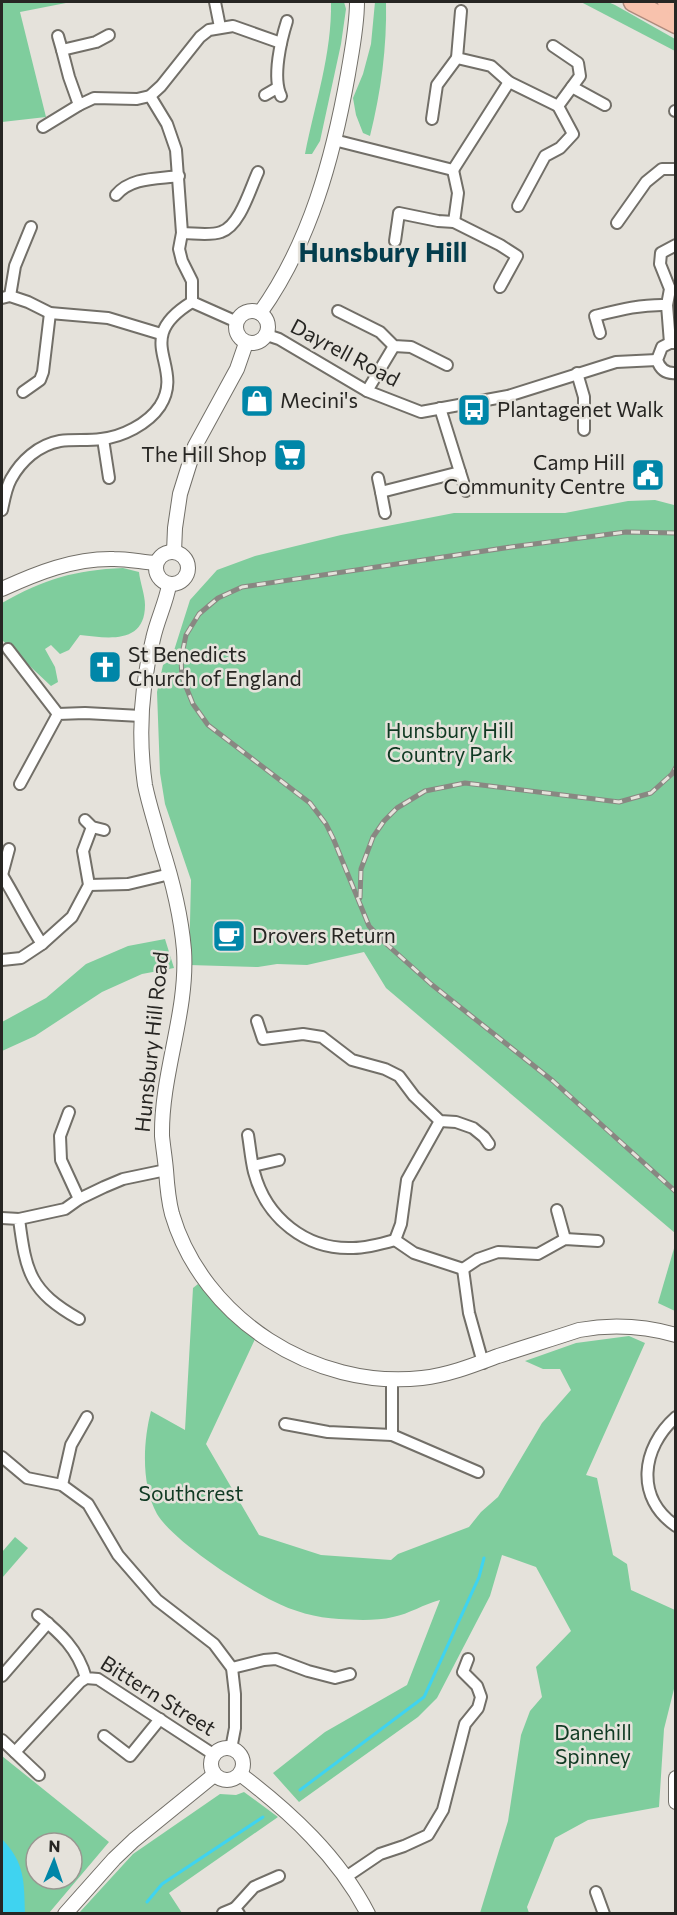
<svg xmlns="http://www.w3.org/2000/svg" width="677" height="1915" font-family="Commissioner,sans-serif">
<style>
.green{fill:#7fcd9d;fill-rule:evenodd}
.water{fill:#3fd3f0}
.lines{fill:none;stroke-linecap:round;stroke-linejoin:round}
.stream{stroke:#3fd3f0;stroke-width:3}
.street-casing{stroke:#726f68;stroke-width:14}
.secondary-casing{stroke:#726f68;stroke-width:16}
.highway-casing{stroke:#af8b7d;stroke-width:21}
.street{stroke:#fff;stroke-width:10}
.secondary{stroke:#fff;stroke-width:14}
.highway{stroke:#f8c2ad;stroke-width:18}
.rail-casing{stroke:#898782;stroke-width:5}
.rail{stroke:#e5e2db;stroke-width:3;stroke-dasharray:9;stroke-linecap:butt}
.labels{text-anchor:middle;stroke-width:5;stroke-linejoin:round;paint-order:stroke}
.street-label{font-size:21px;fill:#272623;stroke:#e5e2db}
.poi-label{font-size:21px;fill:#272623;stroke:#e5e2db;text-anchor:start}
.park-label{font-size:21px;fill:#103a23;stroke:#e5e2db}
.district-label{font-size:27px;font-weight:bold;fill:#043d4d;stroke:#e5e2db}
</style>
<rect width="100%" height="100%" fill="#e5e2db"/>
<g class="green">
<polygon points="2,2 71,2 20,12 46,117 2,122"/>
<path d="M331,2H344L346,9L341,44L320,141L312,154H305C315,103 332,54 331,2Z"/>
<path d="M375,2H386C387,47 381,92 370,136L363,133L356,115L353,98L363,74L371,44Z"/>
<polygon points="581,2 608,2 615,5 675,39 675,51"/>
<polygon points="655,500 674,505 675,503 675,1233 386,988 364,952 307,965 277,964 258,967 189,965 191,880 165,804 160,773 157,692 163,665 171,660 190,600 217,570 255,556 341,535 454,513 565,513 628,501"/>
<path d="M123,568L139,572C140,582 145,595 145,605C145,645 107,638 80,635L69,650L60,654L51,645L45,649L55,667L58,682L51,686L2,640V603C44,579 75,570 123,568Z"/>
<polygon points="165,939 174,968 142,974 102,992 35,1036 2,1051 2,1022 46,998 86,964 128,946"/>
<polygon points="675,1245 676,1311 675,1311 658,1303"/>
<path d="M198,1284L239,1326L256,1337L206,1444L259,1535L321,1555L391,1560L398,1554L469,1527L481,1512L498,1497L542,1423L571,1390L560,1369H543L525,1361L576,1343L629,1336L645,1343L586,1475L597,1478L613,1555L627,1564L631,1590L675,1610V1685L664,1729L659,1807L588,1820L555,1838L527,1907L529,1913H480L508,1821L521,1735L530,1711L542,1697L536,1667L571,1631L536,1567L502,1555L490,1596L437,1698L418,1717L299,1802L273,1773L325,1732L407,1685L440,1600C424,1604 409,1614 393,1617C377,1621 355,1620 339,1619C317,1618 292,1611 273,1601C244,1587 173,1541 157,1514C141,1485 143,1442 151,1411L185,1430L193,1288Z"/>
<polygon points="15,1537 28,1548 2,1578 2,1552"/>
<path d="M2,1756L109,1842L49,1913H2ZM36,1843H72V1879H36Z"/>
<polygon points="244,1792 278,1817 169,1893 182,1913 79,1913 133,1854 220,1794 236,1795"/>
</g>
<path class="water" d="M2,1839C25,1863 24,1881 25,1913H2Z"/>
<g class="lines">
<g class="stream">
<polyline points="300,1790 424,1697 479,1577 484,1558"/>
<polyline points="147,1902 162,1884 263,1817"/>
</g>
<defs>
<g id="street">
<polyline points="215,2 220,27"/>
<polyline points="461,11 457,58 491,66 509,82 558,106 580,76 578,63 553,46"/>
<polyline points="58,36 62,50"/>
<polyline points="572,87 605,105"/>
<polyline points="265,95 277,88"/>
<polyline points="150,96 167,124 176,150 182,233 179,249 182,261 192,281 192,302"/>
<path d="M281,96C272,77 281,40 287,21"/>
<polyline points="79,105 69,77 62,50 96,42 109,35"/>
<polyline points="675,111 676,111"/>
<polyline points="432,119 437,85 457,58"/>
<polyline points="43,127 79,105 94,98 137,99 150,96 161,86 200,37 209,30 233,26 281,43"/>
<polyline points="334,140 453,170"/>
<polyline points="453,170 509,82"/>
<path d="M116,195C131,177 157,179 179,176"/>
<polyline points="518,206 545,156 560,148 573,134 558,106"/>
<polyline points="454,222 500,245 517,256 500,287"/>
<polyline points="617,223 646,182 662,169 676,169"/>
<path d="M182,233C194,233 210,236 221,232C240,226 250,189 258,172"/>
<polyline points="395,241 399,213 438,221 454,222 458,193 453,170"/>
<polyline points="10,296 15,266 31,227"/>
<polyline points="2,298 10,296 28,302 50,313 108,318 161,334"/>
<polyline points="192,302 237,322"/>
<polyline points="338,311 380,332 394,346 411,347 447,365"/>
<path d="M600,333L595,316C619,310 642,304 667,305"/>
<polyline points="267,335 279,339 367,391 421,412 508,396 616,362 657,360"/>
<polyline points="670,343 667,305 670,289 660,264 661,253 676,245"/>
<path d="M675,343H670L662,347L657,360C660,369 666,374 676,373"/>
<polyline points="577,373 584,397 584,430"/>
<polyline points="367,391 394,346"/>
<polyline points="23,392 40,380 43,372 50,313"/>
<polyline points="103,439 109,478"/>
<polyline points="460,472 466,491"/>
<polyline points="378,478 381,492 460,472 440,408"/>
<polyline points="381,492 385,513"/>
<path d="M2,510C4,500 6,488 11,479C21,461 38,445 60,441C73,439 88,441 101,439C122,437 148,424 160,406C186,365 130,340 192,302"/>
<polyline points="8,649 58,714"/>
<polyline points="20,784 58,714 85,713 141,716"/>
<polyline points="85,820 92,827 104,830"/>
<path d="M2,875C16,898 27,921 42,944"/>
<polyline points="2,875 9,849"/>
<polyline points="89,885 128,884 170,874"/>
<polyline points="2,960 21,958 42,944 72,917 89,885 83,851 92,827"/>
<polyline points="257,1021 263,1039 303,1034 322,1037 352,1060 385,1069 399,1076 414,1096 440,1121 456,1122 473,1128 484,1137 489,1144"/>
<polyline points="69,1112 60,1136 61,1160 79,1199"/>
<polyline points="440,1121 407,1180 401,1224 395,1240 414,1253 463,1269"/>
<path d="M248,1135C250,1147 251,1160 254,1172C266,1218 306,1250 353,1248C367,1248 381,1244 395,1240"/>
<polyline points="253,1166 279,1160"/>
<polyline points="557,1210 565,1239"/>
<path d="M2,1218L19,1219C26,1273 30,1291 79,1319"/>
<polyline points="19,1219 65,1209 79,1199 104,1187 123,1179 166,1170"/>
<polyline points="463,1269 478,1259 498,1252 538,1254 565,1239 598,1241"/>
<polyline points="463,1269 469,1313 483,1363"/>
<polyline points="392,1380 392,1435"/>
<path d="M676,1417C641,1448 635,1498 676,1526"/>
<polyline points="285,1424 328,1432 392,1435 478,1472"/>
<polyline points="2,1457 27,1478 62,1485 88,1504 118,1555 157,1600 214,1644 232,1668 235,1694 235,1728 231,1749"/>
<polyline points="62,1485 71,1445 87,1417"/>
<path d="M38,1615C60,1633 78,1649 86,1678L98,1679L213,1754"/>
<polyline points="232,1668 264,1660 276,1659 308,1671 335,1678 350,1674"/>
<polyline points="2,1676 48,1623"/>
<polyline points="104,1736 130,1756 160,1719"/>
<polyline points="2,1740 39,1775"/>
<polyline points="15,1752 80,1682 86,1678"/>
<polyline points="346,1877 380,1854 404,1846 428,1835 443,1810 465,1724 478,1708 481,1697 477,1686 463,1672 468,1659"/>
<polyline points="596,1892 604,1914"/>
<polyline points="223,1913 235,1908"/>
<polyline points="239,1914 235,1908 254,1887 279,1876"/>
</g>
<g id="secondary">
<circle cx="252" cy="327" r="16"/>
<path d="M260,313C310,243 333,158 348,74C352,50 357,26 357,2"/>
<circle cx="172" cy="568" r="16"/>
<polyline points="174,552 175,528 180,494 195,446 237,369 246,343"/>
<path d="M169,585C166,603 157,620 153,639C141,687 138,736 145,785C149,805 156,825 161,845C172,879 181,915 184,950C188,1013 161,1073 162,1136C163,1147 165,1158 166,1170C167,1185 168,1199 172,1214C203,1319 315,1390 422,1378C449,1375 474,1365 498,1356C525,1347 552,1339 579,1330C612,1324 644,1326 676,1335"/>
<path d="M2,589C37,573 74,558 114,559C128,559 142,562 156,563"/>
<circle cx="227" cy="1764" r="16"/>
<path d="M240,1774C290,1812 339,1857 368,1914"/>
<polyline points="676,1778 676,1802"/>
<polyline points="65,1914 114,1859 134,1840 214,1775"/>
</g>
<g id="highway">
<polyline points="633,2 676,24"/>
<polyline points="667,2 676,6"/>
</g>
</defs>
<use href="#street" class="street-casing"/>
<use href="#secondary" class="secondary-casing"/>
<use href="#highway" class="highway-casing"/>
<use href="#street" class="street"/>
<use href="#secondary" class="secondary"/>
<use href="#highway" class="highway"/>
<defs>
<g id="rail">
<polyline points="676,533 626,532 511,547 242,587 218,598 199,614 186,635 181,659 182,677 193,704 208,725 310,803 326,824 333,838 369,926 383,941 431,984 553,1081 676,1192"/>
<polyline points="360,898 361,869 373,837 384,821 397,808 425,791 465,783 619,802 651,793 672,774 676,767"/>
</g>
</defs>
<use href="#rail" class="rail-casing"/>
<use href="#rail" class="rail"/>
</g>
<defs>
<symbol id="shop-square" viewBox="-11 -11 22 22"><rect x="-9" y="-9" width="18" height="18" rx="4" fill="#0086a8" stroke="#e5e2db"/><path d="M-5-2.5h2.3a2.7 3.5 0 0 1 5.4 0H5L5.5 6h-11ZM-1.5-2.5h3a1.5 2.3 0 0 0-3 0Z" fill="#fff"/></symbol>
<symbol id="bus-square" viewBox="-11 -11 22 22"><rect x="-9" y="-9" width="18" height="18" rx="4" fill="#0086a8" stroke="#e5e2db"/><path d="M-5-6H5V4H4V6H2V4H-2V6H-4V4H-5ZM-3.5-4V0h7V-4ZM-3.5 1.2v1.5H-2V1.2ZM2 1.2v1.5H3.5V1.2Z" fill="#fff"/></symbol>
<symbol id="supermarket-square" viewBox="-11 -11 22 22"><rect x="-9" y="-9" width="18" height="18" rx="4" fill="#0086a8" stroke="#e5e2db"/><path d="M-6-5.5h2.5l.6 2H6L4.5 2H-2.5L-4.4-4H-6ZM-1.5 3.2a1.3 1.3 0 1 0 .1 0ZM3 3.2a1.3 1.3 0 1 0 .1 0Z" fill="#fff"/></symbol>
<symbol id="civic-square" viewBox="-11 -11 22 22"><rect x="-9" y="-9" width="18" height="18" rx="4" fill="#0086a8" stroke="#e5e2db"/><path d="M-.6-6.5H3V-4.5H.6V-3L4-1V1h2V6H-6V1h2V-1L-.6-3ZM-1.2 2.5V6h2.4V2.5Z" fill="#fff"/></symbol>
<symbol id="church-square" viewBox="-11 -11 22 22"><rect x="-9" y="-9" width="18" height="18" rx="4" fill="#0086a8" stroke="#e5e2db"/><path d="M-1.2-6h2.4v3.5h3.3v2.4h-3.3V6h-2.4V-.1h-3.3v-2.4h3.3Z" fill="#fff"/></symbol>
<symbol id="cafe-square" viewBox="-11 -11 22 22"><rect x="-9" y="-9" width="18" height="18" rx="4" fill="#0086a8" stroke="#e5e2db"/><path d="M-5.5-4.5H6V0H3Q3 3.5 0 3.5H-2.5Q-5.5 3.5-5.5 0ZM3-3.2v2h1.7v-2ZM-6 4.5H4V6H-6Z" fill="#fff"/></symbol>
</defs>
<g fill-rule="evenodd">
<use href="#shop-square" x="238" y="382" width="38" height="38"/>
<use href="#bus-square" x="455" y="391" width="38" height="38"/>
<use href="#supermarket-square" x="271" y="436" width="38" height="38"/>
<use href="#civic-square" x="629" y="456" width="38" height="38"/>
<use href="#church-square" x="86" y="648" width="38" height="38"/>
<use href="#cafe-square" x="210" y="917" width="38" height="38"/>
</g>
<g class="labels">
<g class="street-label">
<text transform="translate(345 353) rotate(28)" y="7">Dayrell Road</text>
<text transform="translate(152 1042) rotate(-84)" y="7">Hunsbury Hill Road</text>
<text transform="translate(158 1696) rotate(32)" y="7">Bittern Street</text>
</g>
<g class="poi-label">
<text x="280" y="408">Mecini's</text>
<text x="497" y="417">Plantagenet Walk</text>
<text x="267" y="462" text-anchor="end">The Hill Shop</text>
<text x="625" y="470" text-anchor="end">Camp Hill<tspan x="625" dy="24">Community Centre</tspan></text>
<text x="128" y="662">St Benedicts<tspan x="128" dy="24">Church of England</tspan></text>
<text x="252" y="943">Drovers Return</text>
</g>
<g class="park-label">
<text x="450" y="738">Hunsbury Hill<tspan x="450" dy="24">Country Park</tspan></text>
<text x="191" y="1501">Southcrest</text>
<text x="593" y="1740">Danehill<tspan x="593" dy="24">Spinney</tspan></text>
</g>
<g class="district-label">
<text x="383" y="262">Hunsbury Hill</text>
</g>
</g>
<rect width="677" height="1915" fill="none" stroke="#272623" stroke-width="6"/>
<g transform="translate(54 1861) rotate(2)"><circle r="28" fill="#e5e2db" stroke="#999791" stroke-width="1.5"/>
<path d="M0-4.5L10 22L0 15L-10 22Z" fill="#0086a8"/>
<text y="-9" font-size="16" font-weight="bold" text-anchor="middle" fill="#272623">N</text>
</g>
</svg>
